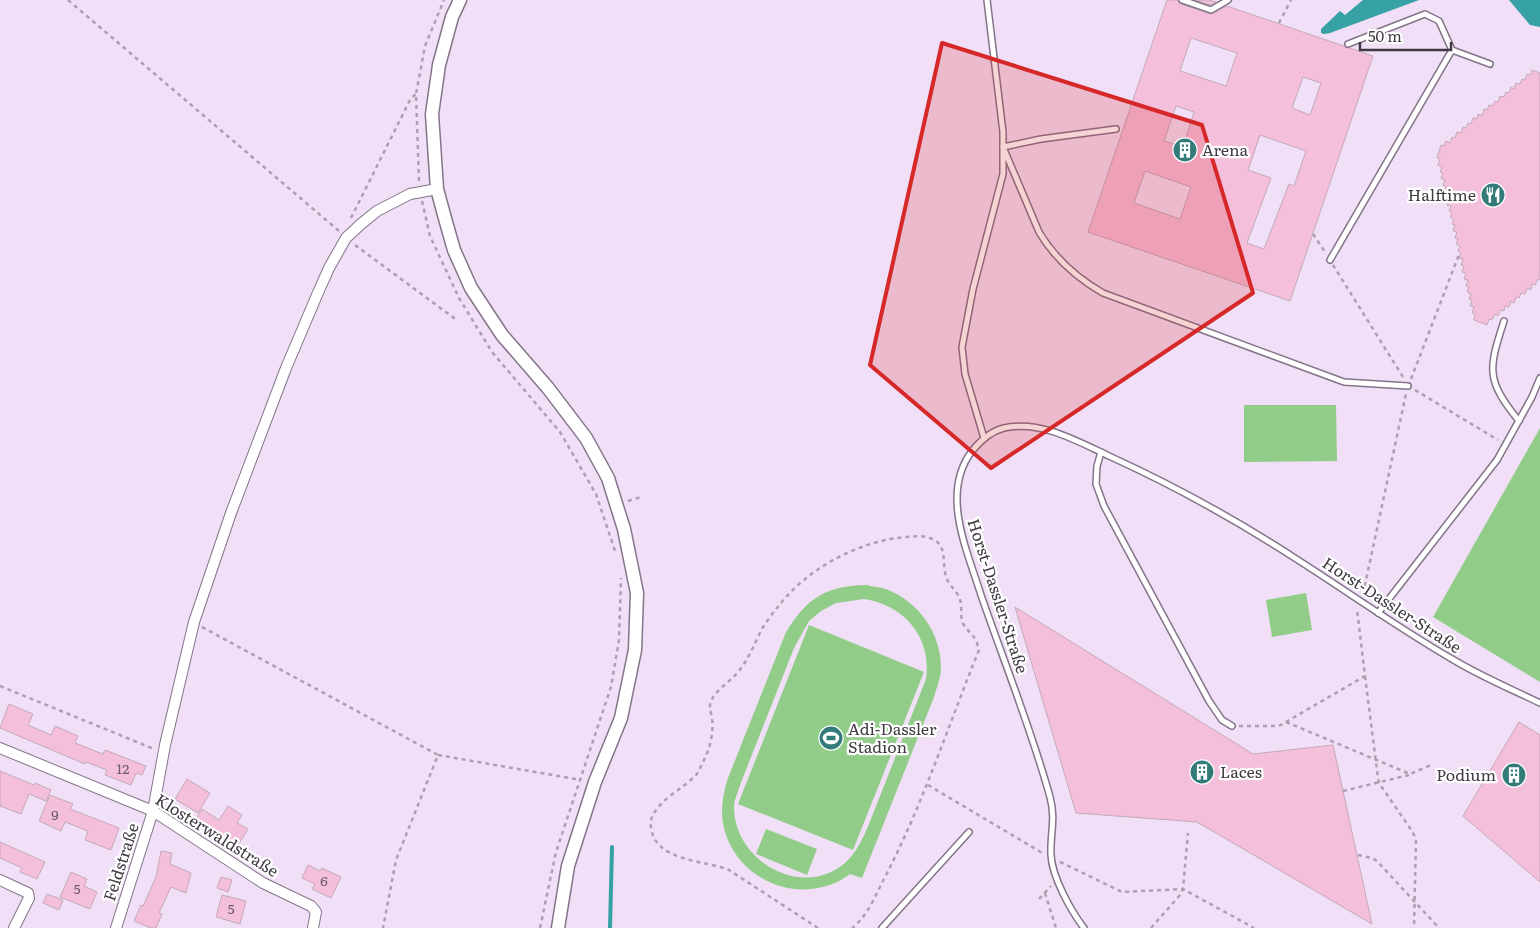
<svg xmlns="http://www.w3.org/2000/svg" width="1540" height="928" font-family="Literata,serif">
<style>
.green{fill:#91cd88;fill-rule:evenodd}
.water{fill:#36a2a5}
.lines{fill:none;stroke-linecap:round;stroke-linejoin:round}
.stream{stroke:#36a2a5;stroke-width:4}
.building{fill:#f4bfdb;stroke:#c4a9b7;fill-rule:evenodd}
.service-casing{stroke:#837489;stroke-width:8}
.minor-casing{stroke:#837489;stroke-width:12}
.tertiary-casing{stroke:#837489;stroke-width:15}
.path{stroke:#ac9fb0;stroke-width:2.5;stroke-dasharray:4 4;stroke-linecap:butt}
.service{stroke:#fff;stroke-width:5}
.minor{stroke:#fff;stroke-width:10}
.tertiary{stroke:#fff;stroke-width:12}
.marked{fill:#d62828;fill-opacity:0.2;stroke:#d62828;stroke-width:4;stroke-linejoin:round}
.labels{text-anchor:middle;stroke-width:4.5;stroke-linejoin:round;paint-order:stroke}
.number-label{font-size:14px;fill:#6e5b69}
.poi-label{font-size:16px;fill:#413a43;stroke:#fff;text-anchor:start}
.street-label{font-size:16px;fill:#413a43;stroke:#fff}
</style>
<rect width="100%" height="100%" fill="#f0dff6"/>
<g class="green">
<polygon points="1244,405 1336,405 1337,461 1244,462"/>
<polygon points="1540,428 1540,682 1433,617"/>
<path d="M867,585C873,587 880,587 886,589C918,601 941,633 941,667C941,677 937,687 934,697L862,878L850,874C843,879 835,884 826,886C777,901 724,865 722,813C722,801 724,790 728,778L786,632C808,597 826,586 867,585ZM864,599C904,605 932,637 926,679L869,824C863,838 857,852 845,863C802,900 734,861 734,807C734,800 738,792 740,785L794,648L809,621L821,611L836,603Z"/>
<polygon points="1306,593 1312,630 1272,637 1266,600"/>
<polygon points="809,625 924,672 853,850 738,804"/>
<polygon points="766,829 817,849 807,875 756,854"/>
</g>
<g class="water">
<polygon points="1363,0 1419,0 1330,33 1324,34 1321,33 1321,29 1340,11 1345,15"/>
<polygon points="1509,0 1540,0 1540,27 1530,25"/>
</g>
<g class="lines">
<polyline class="stream" points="610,928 612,847"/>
</g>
<g class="building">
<path d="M1167,0H1178L1181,4L1211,14L1227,6L1373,56L1290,301L1088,232ZM1191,38L1237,53L1226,86L1180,71ZM1303,77L1321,83L1310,115L1292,108ZM1176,106L1194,112L1183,147L1164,141ZM1260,135L1306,151L1294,186L1289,184L1264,249L1247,243L1271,178L1248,170ZM1145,171L1191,187L1180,219L1134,203Z"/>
<polygon points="1195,0 1209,0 1216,2 1211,5"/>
<polygon points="1532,70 1540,73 1540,280 1538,279 1535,285 1532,284 1531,290 1527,288 1525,294 1521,293 1519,298 1516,297 1514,303 1511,301 1509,307 1505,306 1504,311 1500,310 1498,316 1495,314 1492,320 1489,319 1487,325 1474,320 1475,314 1472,313 1474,307 1470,306 1472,300 1469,299 1471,294 1467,292 1469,287 1466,286 1468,280 1464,279 1466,273 1462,272 1464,266 1461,265 1463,259 1459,258 1461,253 1458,251 1460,246 1456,244 1458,239 1455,238 1457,232 1453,231 1455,225 1452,224 1454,219 1450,217 1452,212 1449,211 1451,206 1447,205 1449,199 1446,198 1447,192 1444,191 1446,186 1443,185 1445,180 1441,178 1443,173 1440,172 1442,167 1438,165 1440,159 1437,158 1441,145 1444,146 1446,141 1450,143 1452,137 1455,138 1457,132 1461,133 1463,127 1466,128 1468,123 1471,124 1473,118 1477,119 1478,114 1482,116 1484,109 1487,110 1489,105 1493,106 1495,101 1498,102 1500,96 1504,97 1506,92 1509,93 1511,87 1514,89 1516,83 1520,84 1522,79 1525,80 1527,74 1531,75"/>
<polygon points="1015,607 1253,754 1333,745 1372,924 1197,822 1076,813"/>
<polygon points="9,704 33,714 28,725 51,735 55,726 78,736 75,743 103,754 105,750 146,766 142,775 136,773 131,785 105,775 107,770 86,762 85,764 0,728"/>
<polygon points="1519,722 1540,735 1540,882 1463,816"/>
<polygon points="0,771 34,785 35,783 51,790 46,801 29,794 21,814 0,806"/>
<polygon points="187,779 210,793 198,813 175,799"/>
<polygon points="50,795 73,804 70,809 119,828 111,850 85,840 88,831 65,822 61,831 39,821"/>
<polygon points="228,806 242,815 237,823 248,829 238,845 196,819 202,809 219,820"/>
<polygon points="0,842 45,862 37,879 20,872 22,868 0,858"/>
<polygon points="161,851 172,853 170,864 191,873 186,893 171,887 159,913 162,914 156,928 151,928 134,921 141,905 143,906 156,877"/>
<polygon points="308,865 320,871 322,868 341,877 331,898 312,889 315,884 302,878"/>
<polygon points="71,872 87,879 84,886 97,892 90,909 60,897"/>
<polygon points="221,877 232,880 228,892 217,888"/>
<polygon points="47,894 63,900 59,910 43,903"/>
<polygon points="222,895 246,901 240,924 216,917"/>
</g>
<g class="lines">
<defs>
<g id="service">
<polyline points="1182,0 1211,10 1228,0"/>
<polyline points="1452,50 1490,64"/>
<path d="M1116,129L1041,139L1003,147L1039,232C1055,259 1077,278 1103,293L1344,382L1408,386"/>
<polyline points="1330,260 1452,50 1439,21 1425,14 1348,44"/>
<path d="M1504,321C1488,370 1486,380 1519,421"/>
<polyline points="984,438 965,374 962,347 973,289 1003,174 1003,132 987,0"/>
<polyline points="1101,452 1097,466 1096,484 1104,506 1209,701 1222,720 1232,726"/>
<polyline points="1378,613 1497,460 1532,397 1540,378"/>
<polyline points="882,928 969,832"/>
<path d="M1084,928C1071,911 1052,877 1051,855C1050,834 1056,819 1050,797C1031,728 1004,662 981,595C967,550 940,493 972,451C981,440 991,431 1004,428C1041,420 1077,441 1109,456C1175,486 1240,522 1301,562C1351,594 1400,629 1452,659C1480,676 1511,689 1540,703"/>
</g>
<g id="minor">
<polyline points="0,748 153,811 263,883 311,906 316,912 313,928"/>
<polyline points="0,880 28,893 29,898 14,928"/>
<polyline points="116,928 153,811 165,745 194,622 231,513 286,368 317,295 329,268 346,238 361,224 377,211 410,194 437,189"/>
</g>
<polyline id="tertiary" points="460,0 452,17 439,65 432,114 437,189 446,222 454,250 471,288 502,335 548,388 586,438 608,478 624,529 637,593 635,650 621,718 595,782 568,866 558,928"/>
</defs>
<use href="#service" class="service-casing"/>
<use href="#minor" class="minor-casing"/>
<use href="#tertiary" class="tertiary-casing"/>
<g class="path">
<polyline points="68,0 339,231"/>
<polyline points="1279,23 1291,0"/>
<polyline points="419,181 416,94 425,46 444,0"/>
<polyline points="422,201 430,236 459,298 492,352 560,432 596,494 615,551"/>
<polyline points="351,218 411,98 416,94"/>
<polyline points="1313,234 1325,252"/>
<polyline points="355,245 458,321"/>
<polyline points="1333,265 1403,377"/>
<polyline points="1411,379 1460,252"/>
<polyline points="1415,390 1498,440"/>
<polyline points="628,501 641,497"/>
<polyline points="1363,594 1406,394"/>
<polyline points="202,627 438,755 396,860 383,928"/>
<polyline points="1365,676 1378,778 1379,783 1412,831 1416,839 1414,928"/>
<polyline points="0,686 154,749"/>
<polyline points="1286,722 1410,774 1431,765"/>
<polyline points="1239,726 1279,726 1365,676 1357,609"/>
<polyline points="438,755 581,780"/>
<polyline points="928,785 1044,854"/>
<polyline points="1343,791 1409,775"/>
<polyline points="1358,855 1372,858 1377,861 1439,928"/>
<polyline points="1060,862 1122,892 1183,889 1254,928"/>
<polyline points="1045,893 1056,928"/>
<polyline points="1039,899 1051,886"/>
<polyline points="540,928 556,852 611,687 619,640 621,578"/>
<path d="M818,928L729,870C705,860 656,862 651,828C647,805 684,789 696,775C699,771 701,766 703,762C710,749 714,732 712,718C711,711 708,706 712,699C718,688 730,682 738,672C749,659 754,644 762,629C766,622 772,614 777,608C806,569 858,541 906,537C916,536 927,535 936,541C947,549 942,565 946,576C948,584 954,588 958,595C963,603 960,613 962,621C964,628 972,633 975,639C977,642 978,647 979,650C948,726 923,804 885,877C876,894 868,916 852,928"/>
<polyline points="1151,928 1180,895 1183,889 1188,833"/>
</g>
<use href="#service" class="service"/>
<use href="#minor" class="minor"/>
<use href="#tertiary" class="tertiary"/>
</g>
<path class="marked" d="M942,43L1202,125L1253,293L991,468L870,365Z"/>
<defs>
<symbol id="building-disc" viewBox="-11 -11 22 22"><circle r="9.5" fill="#327b79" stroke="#fff"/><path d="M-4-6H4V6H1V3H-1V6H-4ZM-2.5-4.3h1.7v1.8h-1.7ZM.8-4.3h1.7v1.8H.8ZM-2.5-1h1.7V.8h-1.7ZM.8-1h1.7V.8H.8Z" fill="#fff"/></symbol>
<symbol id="restaurant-disc" viewBox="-11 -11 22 22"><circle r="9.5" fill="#327b79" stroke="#fff"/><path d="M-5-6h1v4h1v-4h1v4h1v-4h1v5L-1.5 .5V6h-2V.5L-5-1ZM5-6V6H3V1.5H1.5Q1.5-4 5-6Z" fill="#fff"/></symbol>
<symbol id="stadium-disc" viewBox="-11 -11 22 22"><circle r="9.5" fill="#327b79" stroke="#fff"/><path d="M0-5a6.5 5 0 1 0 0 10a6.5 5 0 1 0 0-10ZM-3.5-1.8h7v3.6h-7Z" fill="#fff"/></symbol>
</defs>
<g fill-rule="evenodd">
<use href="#building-disc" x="1171" y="136" width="28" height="28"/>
<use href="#restaurant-disc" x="1479" y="181" width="28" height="28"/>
<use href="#stadium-disc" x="817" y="724" width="28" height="28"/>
<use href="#building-disc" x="1188" y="758" width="28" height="28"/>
<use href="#building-disc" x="1500" y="761" width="28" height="28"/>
</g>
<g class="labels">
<g class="number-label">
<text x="123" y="774">12</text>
<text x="55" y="820">9</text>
<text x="324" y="886">6</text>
<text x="77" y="894">5</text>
<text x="231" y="914">5</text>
</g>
<g class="poi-label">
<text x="1202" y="156">Arena</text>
<text x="1476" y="201" text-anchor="end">Halftime</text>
<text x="848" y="735">Adi-Dassler<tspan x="848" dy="18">Stadion</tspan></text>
<text x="1220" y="778">Laces</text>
<text x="1496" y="781" text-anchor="end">Podium</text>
</g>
<g class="street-label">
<text transform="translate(998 596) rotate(72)" y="6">Horst-Dassler-Straße</text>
<text transform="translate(1392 605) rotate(33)" y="6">Horst-Dassler-Straße</text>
<text transform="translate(217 835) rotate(32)" y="6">Klosterwaldstraße</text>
<text transform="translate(121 862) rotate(-72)" y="6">Feldstraße</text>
</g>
</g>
<path d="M1360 42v8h91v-8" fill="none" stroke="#413a43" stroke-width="2.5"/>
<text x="1368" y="42" font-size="15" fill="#413a43" stroke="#ffffff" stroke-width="4" paint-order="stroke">50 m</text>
</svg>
